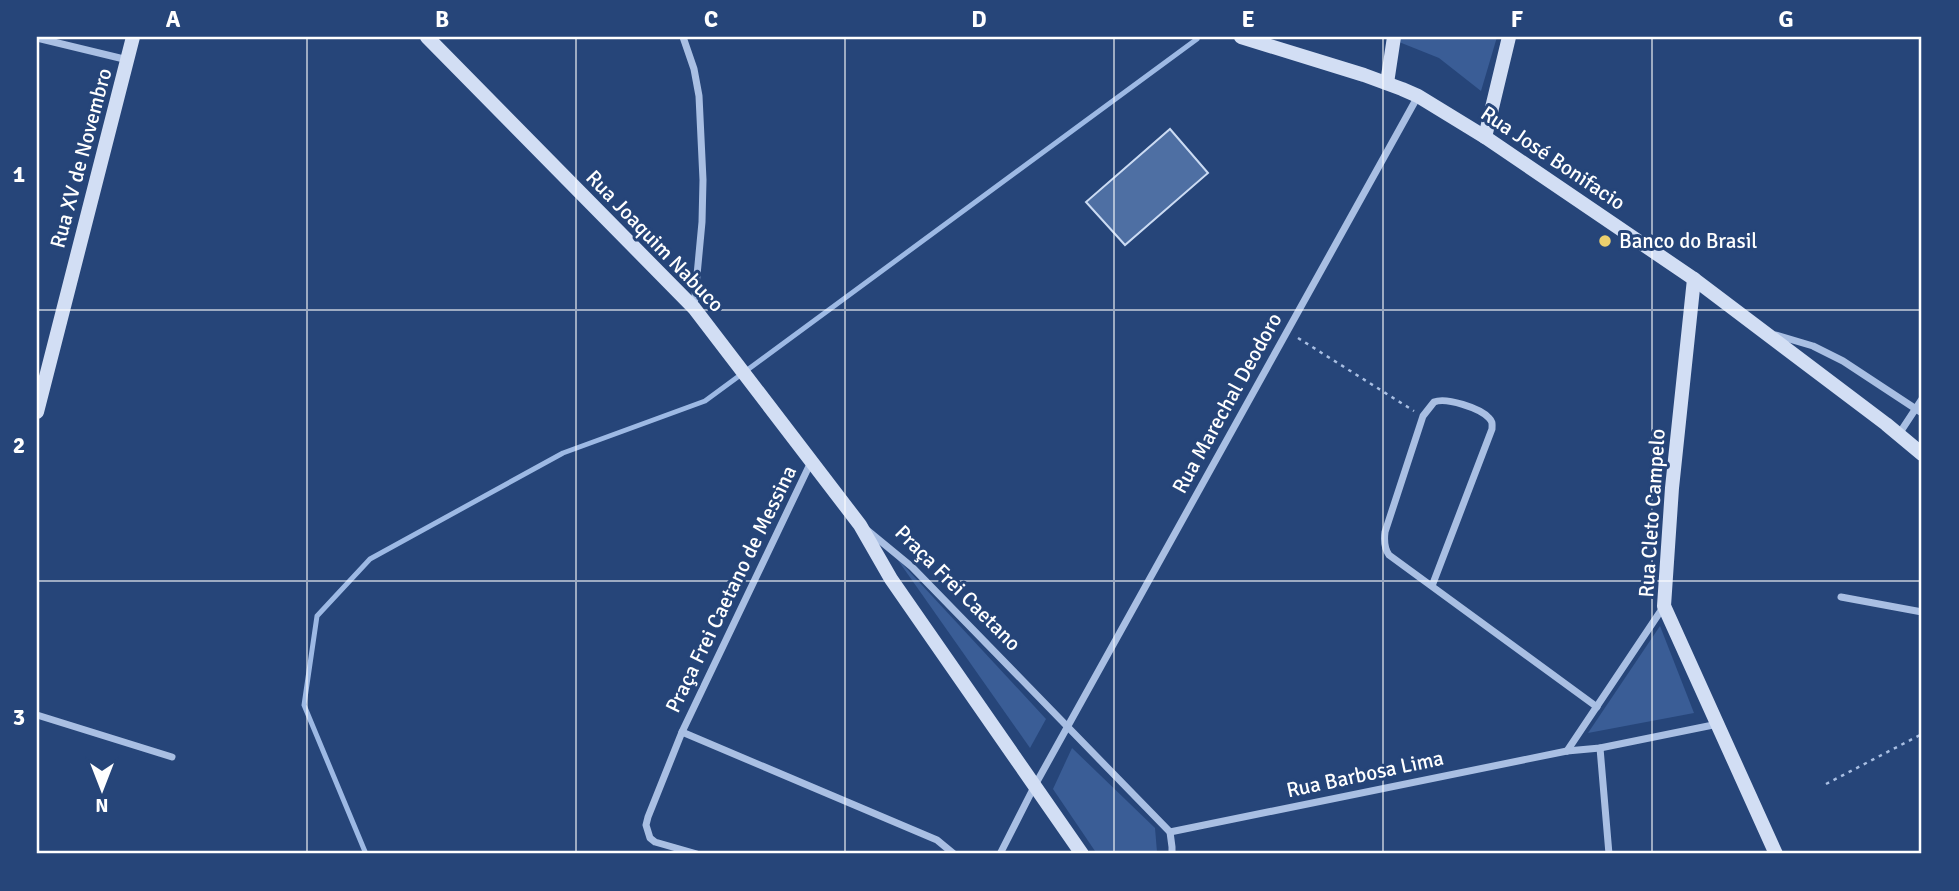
<svg xmlns="http://www.w3.org/2000/svg" width="1959" height="891" font-family="Signika,sans-serif">
<style>
.green{fill:#3a5d96}
.lines{fill:none;stroke-linecap:round;stroke-linejoin:round}
.stream{stroke:#9db9e4;stroke-width:5}
.building{fill:#4e6fa3;stroke:#cbdbf3;stroke-width:2}
.path{stroke:#a9bfe3;stroke-width:2.5;stroke-dasharray:3.5 5;stroke-linecap:butt}
.street{stroke:#a9bfe3;stroke-width:7}
.secondary{stroke:#d2def4;stroke-width:14}
.grid{fill:none;stroke:#fff;stroke-width:2;stroke-opacity:0.55}
.poi-dot{fill:#ecd06e;stroke:#264579;stroke-width:2.5}
.labels{text-anchor:middle;stroke-width:6;stroke-linejoin:round;paint-order:stroke}
.street-label{font-size:21px;fill:#fff;stroke:#264579}
.poi-label{font-size:21px;fill:#fff;stroke:#264579;text-anchor:start}
.neatline{fill:none;stroke:#fff;stroke-width:2.5}
.grid-label{font-size:23px;text-anchor:middle;font-weight:bold;fill:#fff}
</style>
<rect width="100%" height="100%" fill="#264579"/>
<g class="green">
<polygon points="1400,37 1497,37 1481,91 1439,58 1399,42"/>
<polygon points="895,556 1046,719 1030,748"/>
<polygon points="1660,626 1694,713 1588,733"/>
<polygon points="1072,748 1155,828 1157,852 1155,854 1097,854 1053,789"/>
</g>
<g class="lines">
<polyline class="stream" points="366,854 304,705 317,616 370,559 563,453 705,401 1197,39"/>
</g>
<polygon class="building" points="1170,129 1208,173 1125,245 1086,202"/>
<g class="lines">
<g class="path">
<polyline points="1298,338 1414,411"/>
<polyline points="1826,784 1922,734"/>
</g>
<g class="street">
<polyline points="683,37 694,69 699,96 703,180 702,222 694,307"/>
<polyline points="37,38 128,60"/>
<polyline points="1776,335 1813,346 1843,361 1922,413"/>
<polyline points="1899,434 1922,399"/>
<polyline points="867,530 912,567 1170,832 1172,847 1172,854"/>
<path d="M1432,586L1492,429C1492,424 1493,422 1489,418C1480,408 1446,397 1434,402L1423,416L1385,532C1384,540 1384,548 1389,555L1597,707"/>
<polyline points="1841,597 1922,612"/>
<polyline points="37,715 172,757"/>
<polyline points="682,732 937,840 954,854"/>
<polyline points="1600,748 1609,854"/>
<polyline points="1567,751 1664,606"/>
<polyline points="1170,832 1567,751 1600,748 1718,724"/>
<polyline points="697,854 655,842 650,838 646,825 648,817 682,732 811,462"/>
<polyline points="1000,854 1034,787 1418,96"/>
</g>
<g class="secondary">
<polyline points="427,37 694,308 860,525 891,579 1082,854"/>
<polyline points="1241,37 1364,75 1402,89 1418,96 1485,137 1694,279 1886,424 1922,454"/>
<polyline points="1387,83 1394,37"/>
<polyline points="1485,137 1509,37"/>
<polyline points="1694,279 1672,488 1664,606 1776,854"/>
<polyline points="37,412 133,37"/>
</g>
</g>
<path class="grid" d="M307,37V854M576,37V854M845,37V854M1114,37V854M1383,37V854M1652,37V854M37,310H1922M37,581H1922"/>
<circle class="poi-dot" cx="1605" cy="241" r="7"/>
<g class="labels">
<g class="street-label">
<text transform="translate(81 158) rotate(-75)" y="7">Rua XV de Novembro</text>
<text transform="translate(1553 158) rotate(34)" y="7">Rua José Bonifacio</text>
<text transform="translate(655 241) rotate(46)" y="7">Rua Joaquim Nabuco</text>
<text transform="translate(1227 403) rotate(-61)" y="7">Rua Marechal Deodoro</text>
<text transform="translate(1652 513) rotate(-86)" y="7">Rua Cleto Campelo</text>
<text transform="translate(958 588) rotate(45)" y="7">Praça Frei Caetano</text>
<text transform="translate(731 589) rotate(-64)" y="7">Praça Frei Caetano de Messina</text>
<text transform="translate(1365 774) rotate(-12)" y="7">Rua Barbosa Lima</text>
</g>
<g class="poi-label">
<text x="1619" y="248">Banco do Brasil</text>
</g>
</g>
<rect width="1959" height="891" fill="none" stroke="#264579" stroke-width="77"/>
<g transform="translate(102 789) rotate(180)" stroke="#264579" stroke-width="5" paint-order="stroke">
<path d="M0-5L12 26L0 18L-12 26Z" fill="#ffffff"/>
<text y="-10" font-size="19" font-weight="bold" text-anchor="middle" fill="#ffffff">N</text>
</g>
<rect x="38" y="38" width="1882" height="814" class="neatline"/>
<g class="grid-label">
<text x="173" y="27">A</text>
<text x="442" y="27">B</text>
<text x="711" y="27">C</text>
<text x="979" y="27">D</text>
<text x="1248" y="27">E</text>
<text x="1517" y="27">F</text>
<text x="1786" y="27">G</text>
<text x="19" y="182">1</text>
<text x="19" y="453">2</text>
<text x="19" y="725">3</text>
</g>
</svg>
